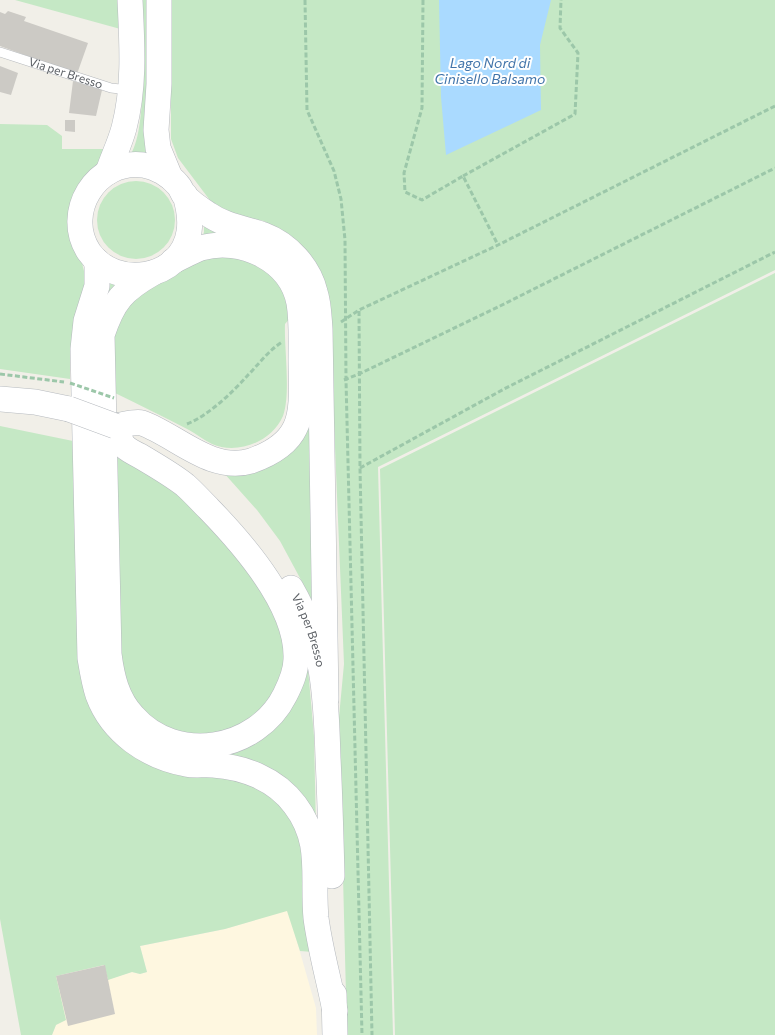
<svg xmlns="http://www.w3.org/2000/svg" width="775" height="1035" font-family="Commissioner,sans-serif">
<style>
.commercial{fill:#fef7e0}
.green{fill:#c5e8c5}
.water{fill:#aadaff}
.building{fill:#cccac5}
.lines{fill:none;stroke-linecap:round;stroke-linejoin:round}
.lane-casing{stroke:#b5b8bc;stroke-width:10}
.secondary-casing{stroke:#b6babf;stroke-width:26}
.path{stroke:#9cc7a9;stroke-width:3;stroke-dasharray:5 2.5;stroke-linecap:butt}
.lane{stroke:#fff;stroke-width:9}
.secondary{stroke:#fff;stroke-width:25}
.secondary-bridge-casing{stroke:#b6babf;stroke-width:26;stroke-linecap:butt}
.path-bridge{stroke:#9cc7a9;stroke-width:3;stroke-dasharray:5 2.5;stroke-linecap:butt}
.secondary-bridge{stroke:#fff;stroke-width:25}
.labels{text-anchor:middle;stroke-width:4;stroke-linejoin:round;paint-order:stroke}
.street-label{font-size:12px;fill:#5f6368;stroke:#fff}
.water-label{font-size:14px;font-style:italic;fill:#4174aa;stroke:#fff}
</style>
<rect width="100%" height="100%" fill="#f1efe8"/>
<polygon class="commercial" points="288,910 316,1008 317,1035 52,1035 56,1025 56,976 105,965 109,979 132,972 140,974 147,972 140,946 225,929"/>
<g class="green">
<polygon points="15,0 124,0 124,30"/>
<path d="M142,0H150L149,154H131C148,126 142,36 142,0Z"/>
<polygon points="171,0 775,0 775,270 378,467 393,1035 347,1035 339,717 344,664 330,327 292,238 264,221 232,215 212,203 178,158 171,139"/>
<polygon points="0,124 47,125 62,136 62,149 110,149 97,165 87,175 82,263 86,279 75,351 70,352 70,379 0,369"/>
<circle cx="136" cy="220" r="39"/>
<polygon points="204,219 307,284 321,617 280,541 257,510 223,472 299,441 299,280 200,245 204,232"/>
<path d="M219,254L259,263L284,288L291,317L285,324C284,349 291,394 283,416C272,442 237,455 212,444C204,440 196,434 189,430C164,417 138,404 113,392L109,342L130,299L171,278L197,259Z"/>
<polygon points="775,273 775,1035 395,1035 380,469"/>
<path d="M101,278L123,286C105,304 96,323 94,349L103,667C107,683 111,699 121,712C154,758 218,767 262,734C283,718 297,693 308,669L314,736L316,830C301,801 286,780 255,766C230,756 205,761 180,757C132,749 103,704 98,659L89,345L90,330L99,305Z"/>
<polygon points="0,426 73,441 84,657 211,772 273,792 301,830 313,952 300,951 287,911 225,929 140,946 147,972 140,974 132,972 108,980 104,965 56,976 66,1020 56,1025 52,1035 21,1035 0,919"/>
<polygon points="116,453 171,482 256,571 285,635 284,679 252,723 193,739 146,718 120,678"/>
</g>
<polygon class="water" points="439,0 551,0 540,45 541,110 446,155 441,97"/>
<g class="building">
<polygon points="8,11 26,17 24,21 88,43 77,74 0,46 0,12 5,14"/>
<polygon points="0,66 18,73 11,95 0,92"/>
<polygon points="73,81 102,90 96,116 69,113"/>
<polygon points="65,120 75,120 75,132 65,131"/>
<polygon points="105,965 115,1014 68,1026 56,976"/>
</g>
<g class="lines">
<defs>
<g id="lane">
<path id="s1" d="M0,52L111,88L129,90"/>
</g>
<g id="secondary">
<polyline points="159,0 159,84 156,130 158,148 170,177"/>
<path d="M108,172C113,157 120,143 124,128C135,86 132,43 130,0"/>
<path d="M185,195C189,208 191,219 189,232C182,280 115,290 89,252C63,213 96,159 143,165C156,167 170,175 178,185C181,188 182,192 184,195C190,202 200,209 208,214C225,226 244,228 264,235C288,244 309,267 315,292C319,304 319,317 320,329L326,699"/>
<path d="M97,261V286L86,321L83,349L90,658C92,670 94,683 98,695C112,733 148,757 186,764C195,766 204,764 213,765C244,767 276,779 295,805C323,842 312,876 316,918C320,949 329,980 335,1011"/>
<polyline points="0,399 35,402 69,409"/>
<path d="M115,426C118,432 120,441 124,446C128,450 136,454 140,456C155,465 171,474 185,485C193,492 201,501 209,509C243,544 298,607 296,659C296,672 291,683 285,695C257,751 176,765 133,716C117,699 112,677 109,654L102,335C113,301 123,290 153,273"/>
<path d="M115,426C123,425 135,421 142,423C176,435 211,473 251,461C268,455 287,445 295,428C304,411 301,379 301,360C301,341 302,321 299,303C291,260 241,236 201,248C191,252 182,257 173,261"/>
<path id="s2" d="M291,588C324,645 326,694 328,758C330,797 331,837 332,876"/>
<polyline points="334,994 335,1035"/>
</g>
</defs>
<use href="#lane" class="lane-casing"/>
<use href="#secondary" class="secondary-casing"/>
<g class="path">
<polyline points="305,0 307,110 334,171 341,199 345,240 346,380 362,1035"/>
<polyline points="423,0 422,108 404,173 405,192 422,200 463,176 498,245"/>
<polyline points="463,176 575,114 578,53 560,28 561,0"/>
<polyline points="359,311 360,468 372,1035"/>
<polyline points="341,322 359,310 498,245 775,106"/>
<polyline points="0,374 64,382"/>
<polyline points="344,380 359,374 500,306 775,168"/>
<path d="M187,424C209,415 232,393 248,375C259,364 268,351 282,342"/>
<polyline points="360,468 504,389 775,252"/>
</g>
<use href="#lane" class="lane"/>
<use href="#secondary" class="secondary"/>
<defs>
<polyline id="secondary-bridge" points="69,409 115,426"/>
</defs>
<use href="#secondary-bridge" class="secondary-bridge-casing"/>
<polyline class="path-bridge" points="70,383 114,398"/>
<use href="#secondary-bridge" class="secondary-bridge"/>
</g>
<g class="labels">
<g class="street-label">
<text dy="4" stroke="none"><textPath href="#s1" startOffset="69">Via per Bresso</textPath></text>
<text dy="4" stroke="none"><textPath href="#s2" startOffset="46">Via per Bresso</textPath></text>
</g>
<g class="water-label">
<text x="490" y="68">Lago Nord di<tspan x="490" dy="16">Cinisello Balsamo</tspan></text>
</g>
</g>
</svg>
